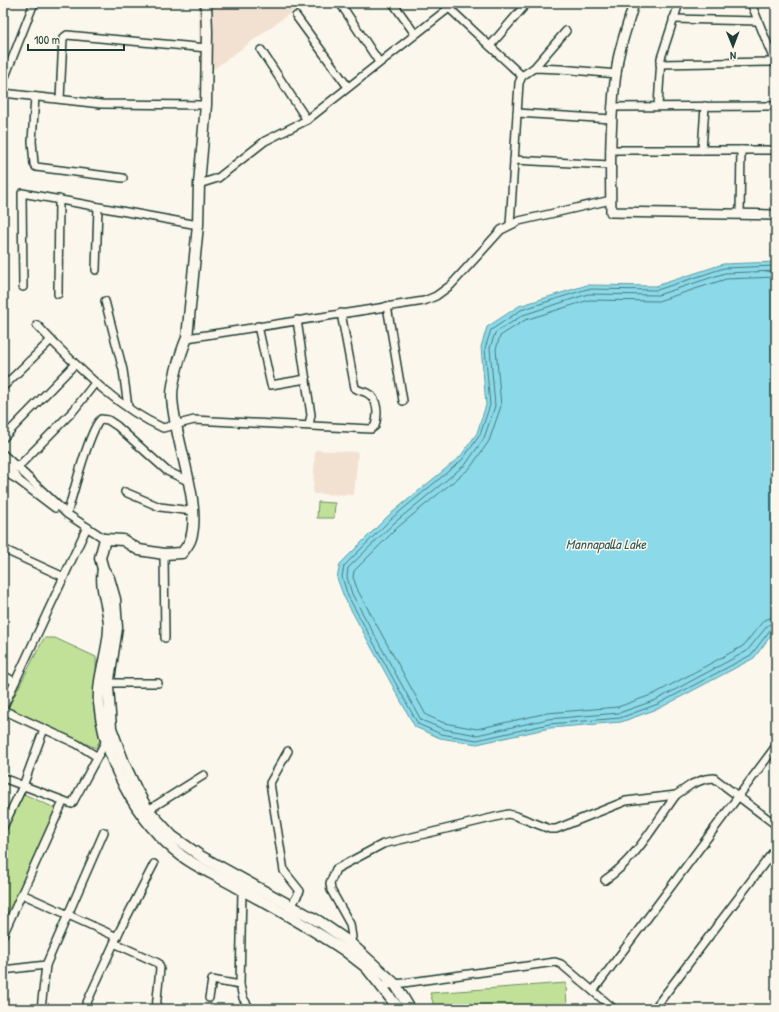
<svg xmlns="http://www.w3.org/2000/svg" width="779" height="1012" font-family="'Patrick Hand',sans-serif">
<style>
.built{fill:#f2e1d0}
.green{fill:#c1e098;stroke:#708e66}
.water{fill:#8bd9e9;stroke:#609ba1}
.lines{fill:none;stroke-linecap:round;stroke-linejoin:round}
.shore{stroke:#4a7b7c;stroke-width:1}
.minor-casing{stroke:#1f3d34;stroke-width:10}
.tertiary-casing{stroke:#1f3d34;stroke-width:12}
.secondary-casing{stroke:#1f3d34;stroke-width:13}
.minor{stroke:#fbf7ec;stroke-width:7}
.tertiary{stroke:#fbf7ec;stroke-width:9}
.secondary{stroke:#fbf7ec;stroke-width:10}
.labels{text-anchor:middle;stroke-width:3;stroke-linejoin:round;paint-order:stroke}
.water-label{font-size:14px;font-style:italic;fill:#355c58;stroke:#fbf7ec}
</style>
<rect width="100%" height="100%" fill="#fbf7ec"/>
<filter id="ink" filterUnits="userSpaceOnUse"><feTurbulence type="fractalNoise" baseFrequency=".025" numOctaves="2"/><feDisplacementMap in="SourceGraphic" scale="8" xChannelSelector="R" yChannelSelector="G"/><feConvolveMatrix kernelMatrix="1 2 1 2 8 2 1 2 1" color-interpolation-filters="sRGB"/></filter>
<g filter="url(#ink)">
<g class="built">
<polygon points="198,3 304,3 200,79"/>
<polygon points="315,450 358,452 354,495 313,494"/>
</g>
<g class="green">
<polygon points="318,502 335,503 334,518 317,518"/>
<polygon points="44,638 55,638 96,657 97,710 101,738 96,748 7,710"/>
<polygon points="24,794 57,809 3,924 3,835"/>
<polygon points="566,983 567,1009 435,1009 430,993"/>
</g>
<polygon class="water" points="776,262 776,629 754,658 660,708 621,722 550,728 477,744 440,738 415,727 344,597 337,578 340,564 388,516 460,457 477,433 486,405 481,347 487,327 519,306 587,285 656,286 723,264"/>
<g class="lines">
<g class="shore">
<polyline points="776,266 724,268 657,290 587,289 521,310 491,330 485,348 490,405 480,435 462,460 391,519 344,566 342,577 348,596 418,724 441,734 477,740 549,724 620,718 658,704 751,655 771,629 776,627"/>
<polyline points="776,271 725,273 658,295 588,294 523,315 495,333 490,348 495,406 484,438 466,464 394,523 348,568 347,577 352,594 421,720 443,729 477,735 548,719 619,713 656,700 747,651 768,625 776,622"/>
<polyline points="776,277 726,279 658,301 589,300 525,320 500,336 496,349 501,406 489,441 470,468 398,527 354,571 353,577 358,591 426,715 444,723 477,729 547,713 618,707 654,694 743,646 764,620 776,616"/>
</g>
<defs>
<g id="minor">
<polyline points="340,3 379,62"/>
<polyline points="393,3 415,34"/>
<polyline points="457,3 449,8 522,76"/>
<polyline points="751,3 776,65"/>
<polyline points="296,16 348,87"/>
<polyline points="673,19 758,21"/>
<polyline points="490,46 527,3"/>
<polyline points="261,50 307,120"/>
<polyline points="660,64 775,62"/>
<polyline points="534,68 566,31"/>
<polyline points="3,82 34,3"/>
<polyline points="3,93 101,104 206,105"/>
<polyline points="35,97 32,141 34,164 36,167 123,178"/>
<polyline points="60,99 63,38 67,35 207,48"/>
<polyline points="658,106 661,58 679,3"/>
<polyline points="612,107 776,106"/>
<polyline points="517,113 612,119"/>
<polyline points="610,150 776,150"/>
<polyline points="702,150 705,106"/>
<polyline points="514,160 610,165"/>
<polyline points="199,184 218,178 265,141 307,120 449,8 445,3"/>
<polyline points="740,214 741,150"/>
<polyline points="510,225 519,83 522,76 534,68 560,69 617,74"/>
<polyline points="96,270 98,207"/>
<polyline points="23,287 22,193 198,225"/>
<polyline points="58,294 59,199"/>
<polyline points="105,301 123,370 128,407"/>
<polyline points="387,306 403,401"/>
<polyline points="297,320 311,415 309,425"/>
<polyline points="37,325 51,340"/>
<polyline points="258,326 271,385 306,379"/>
<polyline points="187,338 424,301 436,296 451,285 501,230 519,221 611,200"/>
<path d="M3,387L51,340C85,374 119,408 163,428L194,420L371,429L375,426C378,416 379,399 367,393C363,391 359,391 355,388L341,313"/>
<polyline points="3,438 75,364"/>
<polyline points="3,454 67,514 105,539"/>
<polyline points="3,460 18,479"/>
<polyline points="18,467 74,410 95,383"/>
<polyline points="3,471 18,480 55,508"/>
<polyline points="125,492 160,507 192,511"/>
<path d="M67,514C73,495 89,430 101,419L108,420L117,426L167,471L188,481"/>
<polyline points="3,549 64,577"/>
<polyline points="164,554 165,638"/>
<polyline points="3,675 15,682"/>
<polyline points="108,683 158,683"/>
<polyline points="3,708 87,527"/>
<polyline points="3,710 77,744 96,756"/>
<polyline points="288,751 270,783 284,871 300,891 289,910"/>
<polyline points="3,778 72,804 107,739"/>
<polyline points="145,812 204,775"/>
<polyline points="3,827 23,786 44,729"/>
<path d="M605,880C635,860 655,824 676,795"/>
<polyline points="22,894 117,937"/>
<polyline points="3,935 63,802"/>
<polyline points="114,943 158,963 160,968 156,1009"/>
<polyline points="347,946 352,937 350,924 331,890 330,883 336,869 383,844 508,814 516,816 550,829 556,829 626,801 676,795 692,784 705,779 714,778 776,825"/>
<polyline points="3,970 46,965 104,832"/>
<polyline points="240,985 243,998 250,1009"/>
<polyline points="382,986 555,962 561,964 614,1009"/>
<polyline points="593,991 776,746"/>
<polyline points="209,998 212,980 240,985 242,890"/>
<polyline points="41,1009 46,965"/>
<polyline points="84,1009 120,930 154,864"/>
<polyline points="654,1009 776,848"/>
</g>
<path id="tertiary" d="M634,3C629,21 622,40 618,59C610,110 610,160 611,212L776,215"/>
<g id="secondary">
<path d="M206,3L207,32L206,105L199,184L198,225L187,338C181,352 172,381 172,396C173,436 202,502 191,538C190,543 185,549 182,553L164,554L139,550L123,540L105,539L100,558L103,569L109,578L115,599L117,628L108,686L111,728L124,763L137,791L148,810L172,836L202,857L320,922L349,942L395,984L410,1009"/>
<path d="M103,569C99,589 110,609 109,629C108,654 97,678 99,703C105,761 136,821 182,856C198,868 218,876 235,886C272,906 309,927 344,950L366,967L399,1009"/>
</g>
</defs>
<use href="#minor" class="minor-casing"/>
<use href="#tertiary" class="tertiary-casing"/>
<use href="#secondary" class="secondary-casing"/>
<use href="#minor" class="minor"/>
<use href="#tertiary" class="tertiary"/>
<use href="#secondary" class="secondary"/>
</g>
</g>
<g class="labels">
<g class="water-label">
<text x="606" y="549">Mannapalla Lake</text>
</g>
</g>
<rect width="779" height="1012" fill="none" stroke="#fbf7ec" stroke-width="16"/>
<rect x="8" y="8" width="763" height="996" fill="none" stroke="#1f3d34" stroke-width="1.5" filter="url(#ink)"/>
<g transform="translate(733 46) rotate(179)" stroke="#fbf7ec" stroke-width="3" paint-order="stroke">
<path d="M0-3L7 15L0 10L-7 15Z" fill="#1f3d34"/>
<text y="-6" font-size="11" font-weight="bold" text-anchor="middle" fill="#1f3d34">N</text>
</g>
<path d="M28 44v6h96v-6" fill="none" stroke="#1f3d34" stroke-width="2"/>
<text x="34" y="44" font-size="12" fill="#1f3d34" stroke="#fbf7ec" stroke-width="3" paint-order="stroke">100 m</text>
</svg>
